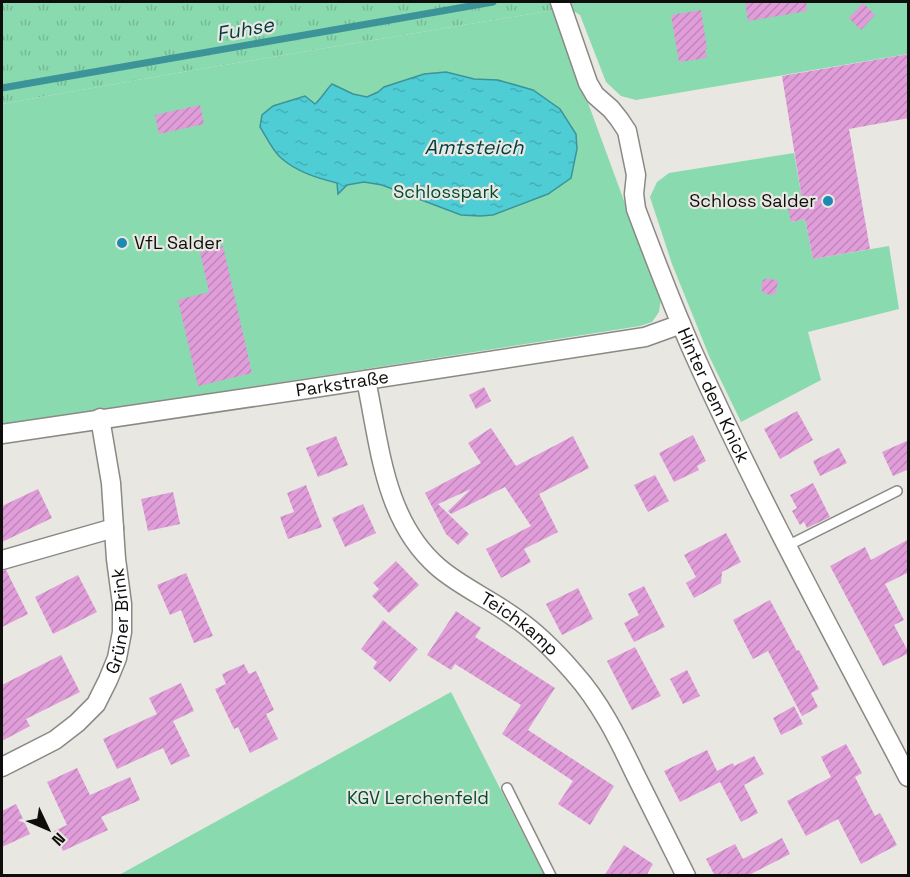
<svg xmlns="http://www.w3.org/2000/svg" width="910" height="877" font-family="'Space Grotesk',sans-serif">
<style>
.grass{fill:url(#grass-tufts)}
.green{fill:#8adaaf}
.water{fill:url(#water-ripples);stroke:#3c9499;stroke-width:1.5}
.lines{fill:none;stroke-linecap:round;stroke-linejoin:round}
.stream{stroke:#3c9499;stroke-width:7}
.building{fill:url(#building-hatch)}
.lane-casing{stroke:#8a8984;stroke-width:12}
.street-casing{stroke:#8a8984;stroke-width:21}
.lane{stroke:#fff;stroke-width:9}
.street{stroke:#fff;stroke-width:18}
.poi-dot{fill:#1d8bb1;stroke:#e8e7e2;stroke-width:2}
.labels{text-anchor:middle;stroke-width:4.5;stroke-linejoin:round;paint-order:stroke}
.park-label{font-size:18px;fill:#004c2f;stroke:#e8e7e2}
.poi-label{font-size:18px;fill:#0e0e0c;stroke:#e8e7e2;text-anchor:end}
.street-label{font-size:18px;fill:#0e0e0c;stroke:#e8e7e2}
.water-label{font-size:20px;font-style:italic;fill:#003d40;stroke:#e8e7e2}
</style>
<defs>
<pattern id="grass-tufts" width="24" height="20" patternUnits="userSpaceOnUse" patternTransform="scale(1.5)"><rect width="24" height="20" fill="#8adaaf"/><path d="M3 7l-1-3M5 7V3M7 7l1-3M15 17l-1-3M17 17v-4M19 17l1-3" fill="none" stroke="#76ba95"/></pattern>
<pattern id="water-ripples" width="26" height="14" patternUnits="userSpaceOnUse" patternTransform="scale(1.5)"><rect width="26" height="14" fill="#4fcdd5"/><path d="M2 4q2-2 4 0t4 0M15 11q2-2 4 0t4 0" fill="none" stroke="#44afb6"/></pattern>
<pattern id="building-hatch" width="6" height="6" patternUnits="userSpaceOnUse" patternTransform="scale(1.5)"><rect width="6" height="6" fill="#e09dd9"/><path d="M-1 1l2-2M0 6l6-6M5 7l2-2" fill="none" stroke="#bf86b9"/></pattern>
</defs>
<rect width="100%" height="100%" fill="#e8e7e2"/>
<polygon class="grass" points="2,2 551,2 554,10 194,70 2,104"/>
<g class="green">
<polygon points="567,2 908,2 908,54 636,100 621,96 606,82 580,15 570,9"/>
<polygon points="554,10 656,288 661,298 659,312 652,322 640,326 2,426 2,104 194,70"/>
<polygon points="794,153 802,199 791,222 805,219 813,259 889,246 899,309 808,332 821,380 741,422 710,358 672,264 650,197 657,182 669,173"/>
<polygon points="451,692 544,875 119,875"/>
</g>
<path class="water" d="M446,72L474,79L498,80L533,90L560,109L576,134L577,149L571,178L548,194L493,215L480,216L461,215L382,185L364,182L347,185L338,194L337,183C317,178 297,172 281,158C272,150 266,136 260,127L262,115L273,106L305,96L315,104C322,98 325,91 332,84L353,94L367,97L378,92L384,87L424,74Z"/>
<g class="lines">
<polyline class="stream" points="2,88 493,2"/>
</g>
<g class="building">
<polygon points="745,2 806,2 807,11 748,21"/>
<polygon points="863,3 875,15 861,30 849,18"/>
<polygon points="701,10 707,49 705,50 707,58 679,62 671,15"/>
<polygon points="909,54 909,118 849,129 870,249 813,259 805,219 791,222 787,202 802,199 782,76"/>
<polygon points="200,105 204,124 159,134 155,115"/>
<polygon points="223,246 252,373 198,386 178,300 209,292 200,252"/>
<polygon points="768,278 778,281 776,293 771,295 763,293 761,288 763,280"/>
<polygon points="484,387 491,401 476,409 469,395"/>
<polygon points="797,411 813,440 780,459 764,429"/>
<polygon points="491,428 516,466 573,436 589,468 539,494 558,532 524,549 531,562 501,578 486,549 531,526 505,487 451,514 448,511 471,489 438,504 469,534 458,545 446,534 425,493 481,463 468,443"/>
<polygon points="693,435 706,461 697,466 699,470 674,482 659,453"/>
<polygon points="336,436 348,465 318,477 306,448"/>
<polygon points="909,440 909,469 893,476 882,452"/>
<polygon points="839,448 847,463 820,476 813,461"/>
<polygon points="655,475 669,501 648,512 634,485"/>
<polygon points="813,483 830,517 807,528 804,522 800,525 792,511 797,508 790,495"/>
<polygon points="306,485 322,527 288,539 280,517 294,512 287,493"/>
<polygon points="38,489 52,518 2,542 2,506"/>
<polygon points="173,492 180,524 148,531 141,499"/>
<polygon points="363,504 376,533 345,547 332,518"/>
<polygon points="726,533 741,562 722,572 721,583 694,598 686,583 696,577 684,555"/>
<polygon points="909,539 909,572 885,584 904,620 894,625 909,653 883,666 830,566 865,547 871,560"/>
<polygon points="396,561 419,585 389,613 372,596 379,589 373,583"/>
<polygon points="6,570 28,614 2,627 2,571"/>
<polygon points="186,573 213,636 194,643 181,610 170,615 157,585"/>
<polygon points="78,575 97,612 53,634 35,597"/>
<polygon points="644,586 665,627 634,642 624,623 639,615 628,594"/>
<polygon points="578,588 593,619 562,635 546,604"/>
<polygon points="770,600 797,651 799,650 819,689 811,693 818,707 802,716 768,651 753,659 733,620"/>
<polygon points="456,611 481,628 475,637 555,688 528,730 614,786 590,825 558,804 573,781 502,734 521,705 455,664 451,670 427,655"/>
<polygon points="383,620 418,649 390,682 373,668 377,662 361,649"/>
<polygon points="635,647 661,696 632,710 607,661"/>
<polygon points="61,655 80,692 26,719 30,726 2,741 2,685"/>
<polygon points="244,664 249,674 256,671 274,710 266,714 278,739 250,753 238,727 234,729 215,689 226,684 222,674"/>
<polygon points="687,670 700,696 683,704 670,679"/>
<polygon points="181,683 194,711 173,721 190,756 171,765 163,748 117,769 103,739 157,714 149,698"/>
<polygon points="794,706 803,724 781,735 773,718"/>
<polygon points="846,744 862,773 855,777 875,816 880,813 897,845 861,864 838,819 806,836 787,801 831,777 821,757"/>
<polygon points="707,750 717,771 733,763 734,766 754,756 764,774 744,785 758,813 741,822 720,782 680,802 664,771"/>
<polygon points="77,768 90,795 130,777 140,800 101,817 108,830 63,851 54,831 67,825 47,782"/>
<polygon points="16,804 30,834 2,847 2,811"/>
<polygon points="782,838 790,854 751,874 752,876 710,876 714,874 706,859 735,844 743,859"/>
<polygon points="624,845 653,864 646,876 604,876"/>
</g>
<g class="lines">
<defs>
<g id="lane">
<polyline points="787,546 897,491"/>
<polyline points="507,788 551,876"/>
</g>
<g id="street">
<path id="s1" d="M560,2L588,83L595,95L611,109L619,119L627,131L636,175L634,194L636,209C654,257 672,305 693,352C758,497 834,636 908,777"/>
<path id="s2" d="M366,380C380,446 384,520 438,567C461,587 490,599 514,617C536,632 556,652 574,673C600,702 618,738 635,774C652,808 669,842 686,876"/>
<path id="s3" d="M2,434L307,389L645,337L681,324"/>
<polyline points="2,560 114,528"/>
<path id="s4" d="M2,767L55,740L77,723L96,704L108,680L117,658L122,632V604L116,559L111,483L100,418"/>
</g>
</defs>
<use href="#lane" class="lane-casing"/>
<use href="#street" class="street-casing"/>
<use href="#lane" class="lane"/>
<use href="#street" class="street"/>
</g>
<g class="poi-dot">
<circle cx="828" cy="201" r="6"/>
<circle cx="122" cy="243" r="6"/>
</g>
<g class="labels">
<g class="park-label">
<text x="446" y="198">Schlosspark</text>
<text x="418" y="804">KGV Lerchenfeld</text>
</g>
<g class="poi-label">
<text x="816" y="207">Schloss Salder</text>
<text x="134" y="249" text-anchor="start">VfL Salder</text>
</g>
<g class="street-label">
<text dy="6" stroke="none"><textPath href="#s3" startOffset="344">Parkstraße</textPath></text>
<text dy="6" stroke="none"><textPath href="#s1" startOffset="429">Hinter dem Knick</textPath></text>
<text dy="6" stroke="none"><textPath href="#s4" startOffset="202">Grüner Brink</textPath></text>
<text dy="6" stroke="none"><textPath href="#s2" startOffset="304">Teichkamp</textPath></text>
</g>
<g class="water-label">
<text transform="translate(245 29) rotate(-10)" y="7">Fuhse</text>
<text x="474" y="154">Amtsteich</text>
</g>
</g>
<rect width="910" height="877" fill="none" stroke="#0e0e0c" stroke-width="6"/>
<g transform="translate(48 829) rotate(134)" stroke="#e8e7e2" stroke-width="4.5" paint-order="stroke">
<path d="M0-4.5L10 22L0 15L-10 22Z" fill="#0e0e0c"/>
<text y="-9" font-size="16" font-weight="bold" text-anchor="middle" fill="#0e0e0c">N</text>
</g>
</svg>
